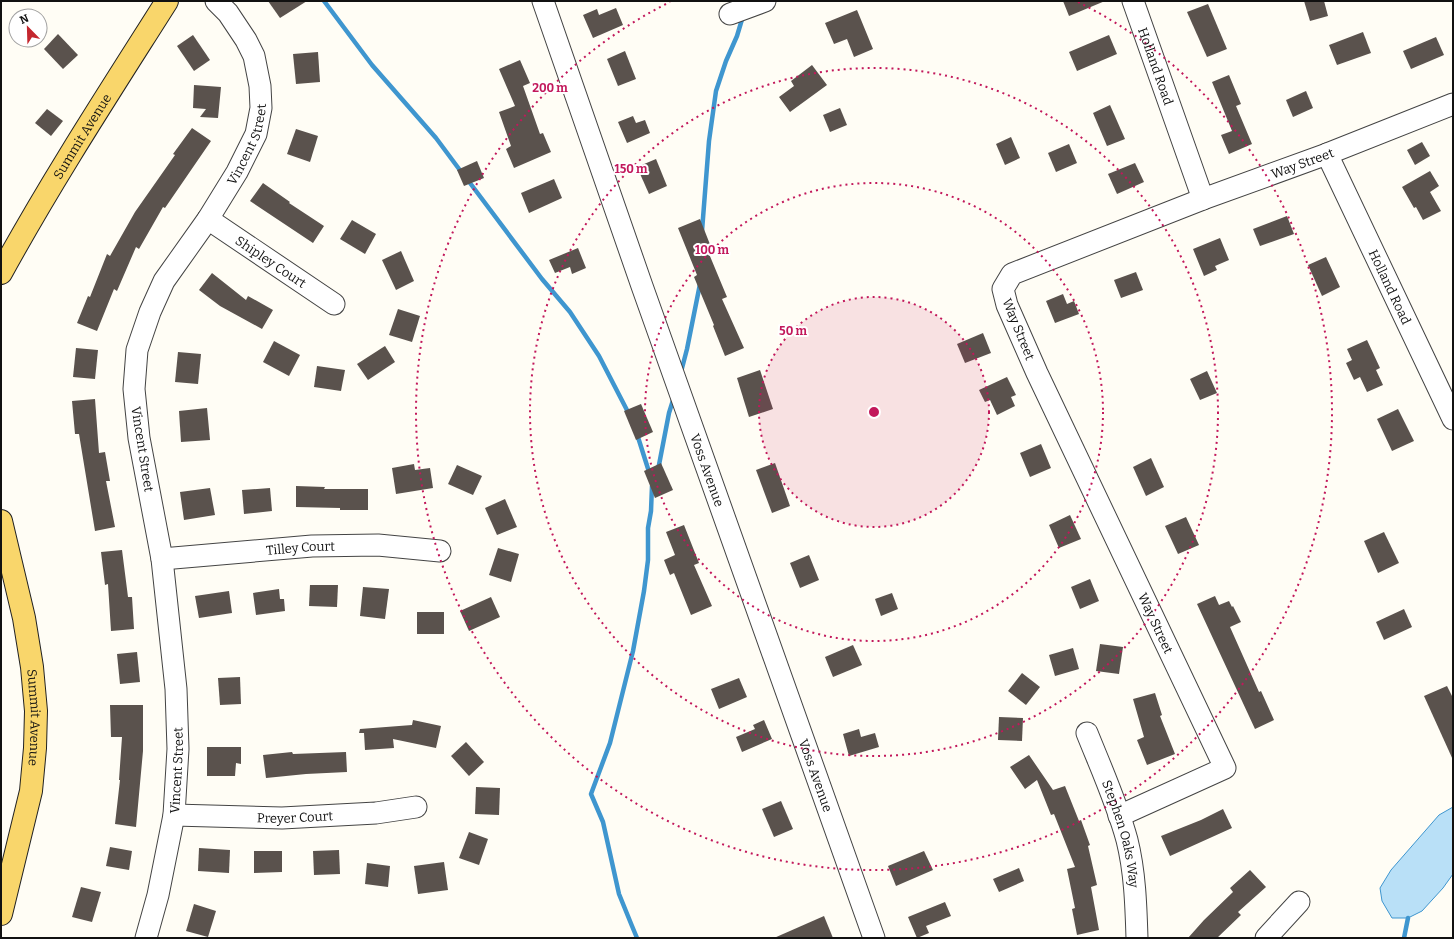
<svg xmlns="http://www.w3.org/2000/svg" width="1454" height="939" font-family="Bitter,serif">
<style>
.water{fill:#b9e0f7;stroke:#3f96cf}
.lines{fill:none;stroke-linecap:round;stroke-linejoin:round}
.stream{stroke:#3f96cf;stroke-width:4.5}
.building{fill:#5a524d}
.minor-casing{stroke:#444;stroke-width:23}
.major-casing{stroke:#222;stroke-width:24}
.minor{stroke:#fff;stroke-width:21}
.major{stroke:#f9d66b;stroke-width:22}
.ring{fill:none;stroke:#c2185b;stroke-width:2;stroke-dasharray:2 4}
.labels{text-anchor:middle;stroke-width:4;stroke-linejoin:round;paint-order:stroke}
.street-label{font-size:13px;fill:#111;stroke:#fff}
.centre{fill:#c2185b;stroke:#fff;stroke-width:2}
.ring-label{font-size:12px;text-anchor:middle;font-weight:bold;fill:#c2185b;stroke:#fff;stroke-width:4;stroke-linejoin:round;paint-order:stroke}
</style>
<rect width="100%" height="100%" fill="#fffdf5"/>
<polygon class="water" points="1453,807 1453,874 1443,888 1422,911 1408,918 1392,918 1382,901 1380,888 1391,870 1439,815"/>
<g class="lines">
<g class="stream">
<polyline points="324,1 372,65 436,138 462,173"/>
<polyline points="467,179 542,279 570,312 599,356 629,414"/>
<polyline points="702,231 709,141 716,91 726,61 737,36 743,16"/>
<polyline points="681,372 687,349 700,284"/>
<polyline points="637,434 650,475"/>
<polyline points="658,470 669,413 674,397"/>
<polyline points="637,938 632,926 619,894 603,822 591,794 610,743 633,651 644,591 648,560 648,528 651,511 652,486"/>
<polyline points="1404,938 1408,918"/>
</g>
</g>
<g class="building">
<polygon points="268,1 307,1 280,18"/>
<polygon points="1063,1 1105,1 1069,16"/>
<polygon points="1304,1 1324,1 1328,16 1310,21"/>
<polygon points="1208,4 1227,49 1207,57 1187,12"/>
<polygon points="616,8 623,25 593,38 583,15 597,9 599,15"/>
<polygon points="857,10 873,49 854,57 847,39 834,44 825,23"/>
<polygon points="1363,32 1371,53 1337,65 1329,45"/>
<polygon points="58,34 78,55 63,69 44,49"/>
<polygon points="193,35 210,60 194,71 177,46"/>
<polygon points="1109,35 1117,54 1077,71 1069,52"/>
<polygon points="1436,37 1444,55 1411,69 1403,51"/>
<polygon points="625,51 636,79 618,86 607,59"/>
<polygon points="318,52 320,82 296,84 293,54"/>
<polygon points="520,60 530,83 523,86 540,134 543,133 551,152 514,168 506,149 511,146 499,112 515,106 499,69"/>
<polygon points="812,65 827,85 790,112 779,97 794,86 791,81"/>
<polygon points="1229,75 1241,104 1236,106 1252,144 1229,154 1221,135 1232,131 1212,82"/>
<polygon points="194,85 221,87 218,118 200,117 206,109 193,108"/>
<polygon points="1306,91 1313,108 1293,117 1286,100"/>
<polygon points="1110,105 1125,139 1107,146 1093,113"/>
<polygon points="840,108 847,125 830,132 823,115"/>
<polygon points="47,109 63,121 51,136 35,123"/>
<polygon points="633,116 636,123 645,120 650,133 627,143 618,122"/>
<polygon points="192,128 211,141 165,208 163,207 139,249 136,247 117,291 114,289 97,331 77,323 88,296 90,297 107,254 110,256 135,212 175,155 173,154"/>
<polygon points="296,129 318,136 310,162 287,154"/>
<polygon points="1011,137 1020,158 1005,165 996,144"/>
<polygon points="1422,142 1430,156 1415,165 1407,150"/>
<polygon points="1069,144 1077,163 1056,172 1048,153"/>
<polygon points="656,159 667,186 649,194 637,167"/>
<polygon points="477,161 484,178 464,186 457,170"/>
<polygon points="1135,163 1144,182 1117,194 1108,174"/>
<polygon points="1430,171 1439,186 1430,192 1441,211 1423,220 1416,207 1414,208 1402,187"/>
<polygon points="554,179 562,198 529,213 521,193"/>
<polygon points="263,183 290,202 289,203 324,226 313,243 250,201"/>
<polygon points="1287,216 1294,234 1260,246 1253,229"/>
<polygon points="700,219 711,247 707,249 727,297 722,299 744,348 725,356 713,326 714,325 694,277 697,275 678,228"/>
<polygon points="352,220 376,234 365,254 340,239"/>
<polygon points="1220,238 1229,260 1215,266 1217,270 1204,276 1193,249"/>
<polygon points="578,248 586,268 572,274 570,267 555,273 549,260"/>
<polygon points="401,251 414,281 396,290 382,260"/>
<polygon points="1326,257 1340,287 1322,296 1308,265"/>
<polygon points="1136,272 1143,290 1121,298 1114,280"/>
<polygon points="212,273 246,300 248,296 273,310 262,329 220,306 199,290"/>
<polygon points="1063,294 1067,304 1074,301 1079,314 1055,323 1046,301"/>
<polygon points="398,309 420,316 412,342 389,335"/>
<polygon points="983,333 991,353 965,363 957,344"/>
<polygon points="1367,340 1380,368 1376,370 1383,385 1367,392 1360,377 1354,380 1346,363 1352,360 1347,349"/>
<polygon points="274,341 300,355 289,376 263,362"/>
<polygon points="385,346 395,362 368,380 357,364"/>
<polygon points="76,348 98,350 95,379 73,377"/>
<polygon points="178,352 201,354 198,384 175,382"/>
<polygon points="317,366 345,370 341,391 314,387"/>
<polygon points="760,370 773,409 749,417 737,378"/>
<polygon points="1207,371 1217,393 1200,400 1190,379"/>
<polygon points="1007,377 1016,395 1011,397 1015,406 997,415 990,400 985,402 979,390"/>
<polygon points="95,399 99,453 105,452 110,481 106,481 115,527 95,531 79,434 75,434 72,401"/>
<polygon points="641,404 653,432 636,440 624,411"/>
<polygon points="207,408 210,440 181,442 179,411"/>
<polygon points="1398,409 1414,441 1392,451 1377,419"/>
<polygon points="1041,444 1051,468 1030,477 1020,453"/>
<polygon points="1151,458 1164,487 1146,496 1133,467"/>
<polygon points="661,463 673,490 655,498 644,471"/>
<polygon points="775,463 790,506 772,513 756,470"/>
<polygon points="414,464 415,470 430,468 433,488 396,494 392,468"/>
<polygon points="457,465 482,476 473,495 448,484"/>
<polygon points="296,486 325,487 324,489 368,489 368,510 340,510 340,508 296,507"/>
<polygon points="210,488 215,515 184,520 180,492"/>
<polygon points="270,488 272,511 244,514 242,490"/>
<polygon points="505,499 517,527 497,535 485,508"/>
<polygon points="1070,515 1081,539 1059,548 1049,525"/>
<polygon points="1186,517 1199,545 1178,554 1165,526"/>
<polygon points="684,525 699,563 694,565 712,606 691,615 674,573 670,575 664,560 675,555 666,532"/>
<polygon points="1384,532 1399,563 1378,573 1364,541"/>
<polygon points="498,548 519,554 511,582 489,575"/>
<polygon points="122,550 128,597 132,597 134,629 111,631 108,584 105,585 101,552"/>
<polygon points="809,555 819,580 800,588 790,563"/>
<polygon points="1090,579 1099,601 1080,609 1071,587"/>
<polygon points="310,585 338,585 337,607 309,606"/>
<polygon points="363,587 389,589 385,619 360,616"/>
<polygon points="279,589 280,599 284,599 285,611 256,615 253,593"/>
<polygon points="229,591 232,613 199,618 195,596"/>
<polygon points="892,593 898,609 881,616 875,599"/>
<polygon points="1215,596 1219,605 1229,601 1232,607 1233,606 1241,622 1230,627 1259,692 1261,691 1274,720 1255,729 1197,604"/>
<polygon points="491,597 500,617 469,631 460,611"/>
<polygon points="1404,609 1412,627 1384,640 1376,622"/>
<rect x="417" y="612" width="27" height="22"/>
<polygon points="1100,644 1123,647 1119,674 1096,671"/>
<polygon points="853,645 862,665 833,677 825,657"/>
<polygon points="1073,648 1079,669 1055,676 1049,655"/>
<polygon points="137,652 140,682 120,684 117,654"/>
<polygon points="1022,673 1040,687 1026,705 1008,691"/>
<polygon points="240,677 241,704 220,705 218,678"/>
<polygon points="739,678 747,697 719,709 711,689"/>
<polygon points="1447,686 1453,698 1453,760 1424,696"/>
<polygon points="1155,693 1162,715 1160,716 1175,754 1147,765 1137,740 1144,737 1133,699"/>
<polygon points="110,705 143,705 143,751 136,827 115,824 120,780 119,780 122,737 111,737"/>
<polygon points="999,717 1023,718 1022,741 998,740"/>
<polygon points="413,720 441,726 436,748 393,739 394,748 365,750 364,733 359,733 360,729 412,725"/>
<polygon points="764,720 772,739 742,752 736,737 755,729 753,725"/>
<polygon points="859,729 861,737 875,733 879,747 849,756 843,734"/>
<polygon points="466,742 484,762 469,776 451,756"/>
<polygon points="207,747 241,747 241,764 236,763 235,776 207,776"/>
<polygon points="292,752 293,754 346,752 347,772 306,774 266,778 263,755"/>
<polygon points="1029,755 1053,790 1065,786 1079,821 1081,820 1090,845 1088,846 1097,885 1091,887 1099,930 1077,935 1072,909 1075,908 1067,869 1075,867 1054,814 1051,815 1037,780 1025,789 1010,767"/>
<polygon points="476,787 500,788 499,815 475,814"/>
<polygon points="781,801 793,829 774,837 762,809"/>
<polygon points="1223,809 1232,828 1170,856 1161,836 1201,820"/>
<polygon points="469,832 488,839 479,865 459,858"/>
<polygon points="110,847 132,851 129,870 106,866"/>
<polygon points="199,848 230,850 229,873 198,871"/>
<polygon points="339,850 340,874 314,875 313,851"/>
<polygon points="254,851 282,851 282,872 254,873"/>
<polygon points="924,851 933,870 896,886 888,866"/>
<polygon points="444,862 448,890 418,894 414,866"/>
<polygon points="367,863 390,866 388,887 365,884"/>
<polygon points="1019,868 1024,881 999,892 993,879"/>
<polygon points="1250,870 1266,887 1238,912 1241,915 1217,938 1188,938 1204,920 1233,892 1230,888"/>
<polygon points="81,887 101,892 92,922 72,917"/>
<polygon points="945,902 951,916 926,926 929,933 917,938 908,917"/>
<polygon points="194,904 216,911 208,937 186,931"/>
<polygon points="824,916 833,938 774,938"/>
</g>
<g class="lines">
<defs>
<g id="minor">
<path id="s1" d="M543,1L642,286L874,938"/>
<path id="s2" d="M1133,1L1203,199"/>
<polyline points="730,14 765,1"/>
<path id="s3" d="M1327,154L1453,419"/>
<path id="s4" d="M208,219L334,304"/>
<path id="s5" d="M162,559L312,546L378,545L440,551"/>
<path id="s6" d="M1087,733C1101,768 1117,803 1127,840C1135,872 1136,906 1137,938"/>
<path id="s7" d="M174,815L282,818L376,813L416,807"/>
<path id="s8" d="M1119,816L1225,768L1037,373L1007,305L1003,289L1012,274L1203,199L1327,154L1453,104"/>
<path id="s9" d="M146,938L158,895L174,815L178,749L176,689L162,559L139,438L134,389L137,350L150,312L164,281L208,219L237,172L256,134L261,108L260,86L254,56L246,40L228,13L216,1"/>
<polyline points="1266,938 1299,902"/>
</g>
<g id="major">
<path id="s10" d="M1,273C52,180 110,91 167,1"/>
<path id="s11" d="M1,521L24,618L32,667L36,711L35,748L31,791L1,914"/>
</g>
</defs>
<use href="#minor" class="minor-casing"/>
<use href="#major" class="major-casing"/>
<use href="#minor" class="minor"/>
<use href="#major" class="major"/>
</g>
<circle cx="874" cy="412" r="115" fill="#c2185b" fill-opacity=".12"/>
<g class="ring">
<circle cx="874" cy="412" r="115"/>
<circle cx="874" cy="412" r="229"/>
<circle cx="874" cy="412" r="344"/>
<path d="M1078 2A458 458 0 1 1 670 2"/>
</g>
<g class="labels">
<g class="street-label">
<text dy="5" stroke="none"><textPath href="#s2" startOffset="69">Holland Road</textPath></text>
<text dy="5" stroke="none"><textPath href="#s10" startOffset="159">Summit Avenue</textPath></text>
<text dy="5" stroke="none"><textPath href="#s9" startOffset="830">Vincent Street</textPath></text>
<text dy="5" stroke="none"><textPath href="#s8" startOffset="973">Way Street</textPath></text>
<text dy="5" stroke="none"><textPath href="#s4" startOffset="76">Shipley Court</textPath></text>
<text dy="5" stroke="none"><textPath href="#s3" startOffset="147">Holland Road</textPath></text>
<text transform="translate(1019 329) rotate(68)" y="5">Way Street</text>
<text transform="translate(143 449) rotate(81)" y="5">Vincent Street</text>
<text dy="5" stroke="none"><textPath href="#s1" startOffset="497">Voss Avenue</textPath></text>
<text dy="5" stroke="none"><textPath href="#s5" startOffset="139">Tilley Court</textPath></text>
<text transform="translate(1156 623) rotate(65)" y="5">Way Street</text>
<text dy="5" stroke="none"><textPath href="#s11" startOffset="200">Summit Avenue</textPath></text>
<text dy="5" stroke="none"><textPath href="#s9" startOffset="171">Vincent Street</textPath></text>
<text dy="5" stroke="none"><textPath href="#s1" startOffset="821">Voss Avenue</textPath></text>
<text dy="5" stroke="none"><textPath href="#s7" startOffset="121">Preyer Court</textPath></text>
<text dy="5" stroke="none"><textPath href="#s6" startOffset="107">Stephen Oaks Way</textPath></text>
</g>
</g>
<circle cx="874" cy="412" r="6" class="centre"/>
<g class="ring-label">
<text x="550" y="92">200 m</text>
<text x="631" y="173">150 m</text>
<text x="712" y="254">100 m</text>
<text x="793" y="335">50 m</text>
</g>
<rect width="1454" height="939" fill="none" stroke="#111111" stroke-width="4"/>
<g transform="translate(28 28) rotate(337)"><circle r="19" fill="#ffffff" stroke="#a0a0a0"/>
<path d="M0-3L7 15L0 10L-7 15Z" fill="#c4262e"/>
<text y="-6" font-size="11" font-weight="bold" text-anchor="middle" fill="#111111">N</text>
</g>
</svg>
